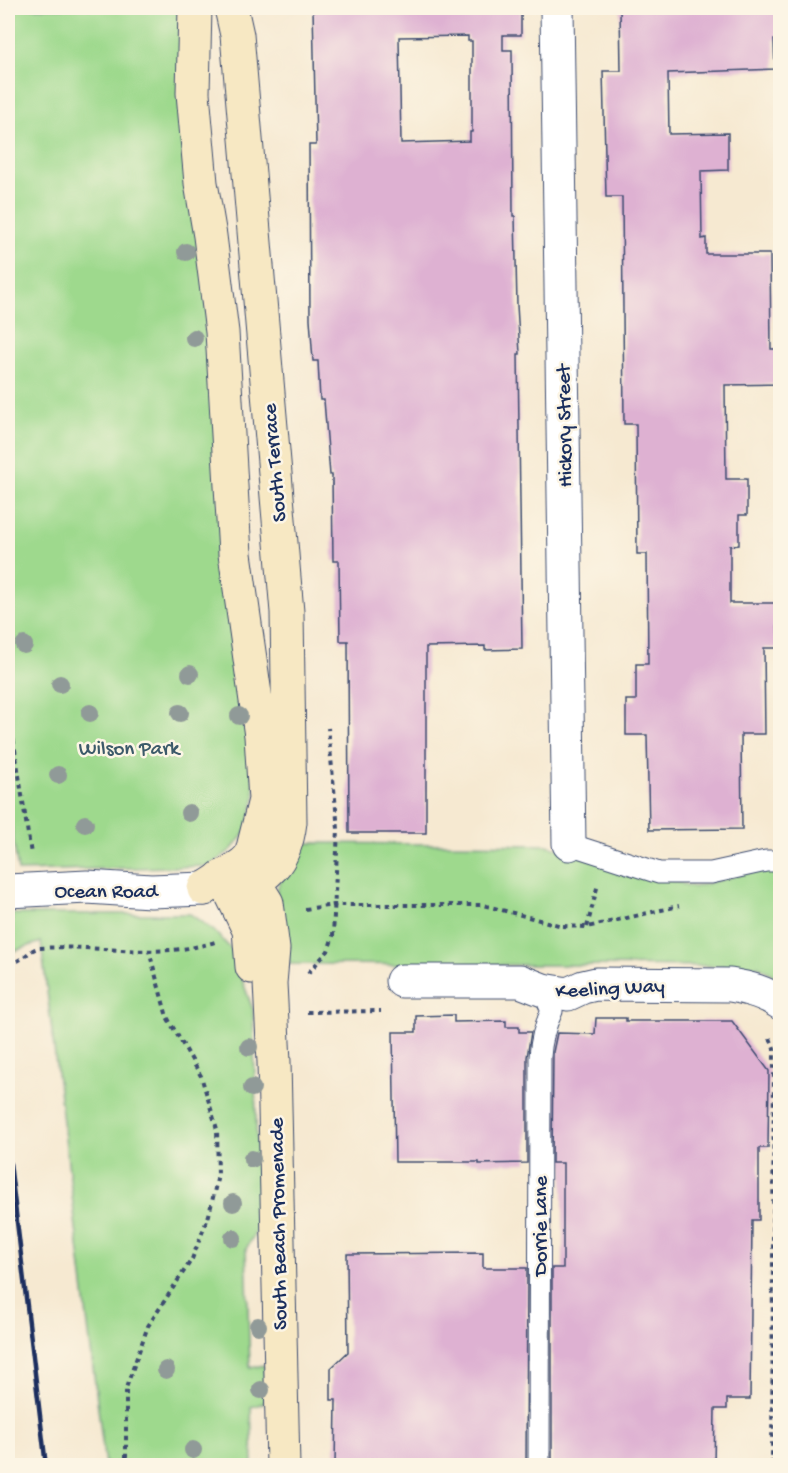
<svg xmlns="http://www.w3.org/2000/svg" width="788" height="1473" font-family="'Gochi Hand',sans-serif">
<style>
.green{fill:#9ed98d;stroke:#5c8476;stroke-width:1.5}
.building{fill:#deb1d2;fill-rule:evenodd}
.lines{fill:none;stroke-linecap:round;stroke-linejoin:round}
.lane-casing{stroke:#3c4b6f;stroke-width:23}
.street-casing{stroke:#3c4b6f;stroke-width:35}
.secondary-casing{stroke:#3c4b6f;stroke-width:35}
.path{stroke:#3c4b6f;stroke-width:4;stroke-dasharray:4.5 4.5;stroke-linecap:butt}
.lane{stroke:#fff;stroke-width:21}
.street{stroke:#fff;stroke-width:33}
.secondary{stroke:#f7e8c3;stroke-width:33}
.rail{stroke:#1b2f5e;stroke-width:4.5}
.tree{fill:#909a98}
.labels{text-anchor:middle;stroke-width:5;stroke-linejoin:round;paint-order:stroke}
.street-label{font-size:21px;fill:#1b2f5e;stroke:#fcf5e5}
.park-label{font-size:21px;fill:#3c5a6a;stroke:#fcf5e5}
</style>
<rect width="100%" height="100%" fill="#fcf5e5"/>
<filter id="ink" filterUnits="userSpaceOnUse"><feTurbulence type="fractalNoise" baseFrequency=".0167" numOctaves="2"/><feDisplacementMap in="SourceGraphic" scale="12" xChannelSelector="R" yChannelSelector="G"/><feConvolveMatrix kernelMatrix="1 2 1 2 8 2 1 2 1" color-interpolation-filters="sRGB"/></filter>
<filter id="wash" filterUnits="userSpaceOnUse"><feTurbulence type="fractalNoise" baseFrequency=".008" numOctaves="4" result="noise"/><feDisplacementMap in="SourceGraphic" scale="24" xChannelSelector="R" yChannelSelector="G"/><feGaussianBlur stdDeviation="1.35" result="paint"/><feColorMatrix in="noise" values="0 0 0 0 0 0 0 0 0 0 0 0 0 0 0 0 0 1.4 0 .05"/><feComposite in="paint" operator="in"/></filter>
<g filter="url(#wash)">
<rect width="100%" height="100%" fill="#f6e9d1"/>
<g class="green">
<polygon points="8,8 178,8 255,797 247,830 232,849 210,866 18,871 8,804"/>
<path d="M303,843L547,845L694,887L780,864V979L758,966L290,964C283,939 267,905 281,880C288,867 296,855 303,843Z"/>
<polygon points="12,914 190,914 214,931 231,949 253,1010 259,1226 246,1249 250,1368 264,1365 264,1403 251,1407 253,1465 105,1465 41,942 11,952"/>
</g>
<g id="blocks">
<g class="building">
<path d="M313,8H521V35H503V50H512L513,216H515L517,305L520,354H518L522,649L485,650V646L426,647V833H349L348,641H340L339,561H333L332,475H330L324,400H320L318,361H313L310,319L309,145H316ZM468,36V41H472V132H470V141L401,143L399,37Z"/>
<polygon points="620,8 780,8 780,40 774,40 775,69 668,73 669,134 728,133 728,170 701,171 702,239 706,238 706,254 770,254 771,349 780,349 780,384 725,385 726,479 747,479 747,515 739,515 739,545 730,546 730,603 777,603 778,648 764,648 765,734 741,734 742,829 649,830 647,735 626,735 626,700 636,700 636,664 648,664 647,554 637,554 636,424 624,424 622,197 606,197 603,71 621,71"/>
<polygon points="454,1015 454,1022 506,1021 506,1027 519,1027 519,1032 531,1032 527,1057 527,1163 479,1164 479,1162 395,1162 393,1032 416,1032 416,1016"/>
<polygon points="596,1018 626,1018 626,1021 732,1021 769,1071 768,1148 759,1148 759,1220 752,1220 750,1399 727,1399 727,1409 715,1409 714,1466 552,1466 552,1268 563,1268 563,1163 552,1163 553,1052 557,1033 595,1034"/>
<polygon points="483,1253 483,1268 527,1268 526,1466 335,1466 336,1400 331,1400 331,1368 348,1352 347,1254"/>
</g>
</g>
</g>
<g filter="url(#ink)">
<use href="#blocks" fill-opacity="0" stroke="#3c4b6f" stroke-width="1.5"/>
<g class="lines">
<defs>
<g id="lane">
<polyline points="569,844 659,873 711,873 766,861 780,861"/>
<path d="M539,1466L540,1057C541,1040 544,1027 552,1011L543,990"/>
</g>
<g id="street">
<polyline points="557,8 569,844"/>
<polyline points="8,891 87,887 151,891 204,889"/>
<path d="M402,981H520L543,990L568,994L583,987L596,984L730,985C748,988 765,992 780,1003"/>
</g>
<g id="secondary">
<polyline points="195,8 193,93 201,183 210,236 222,332 235,554 261,736 265,800 251,856 243,864 204,889"/>
<path d="M231,8L237,35L287,612L290,822C285,864 268,877 231,893"/>
<polyline points="243,864 267,903 273,949 270,983 274,1062 283,1466"/>
<polyline points="221,877 231,893 249,930 252,967"/>
</g>
</defs>
<use href="#lane" class="lane-casing"/>
<use href="#street" class="street-casing"/>
<use href="#secondary" class="secondary-casing"/>
<g class="path">
<polyline points="8,256 13,284 8,295"/>
<polyline points="8,704 31,854"/>
<polyline points="305,909 334,905 483,905 562,926 587,927 679,906"/>
<polyline points="587,927 598,884"/>
<path d="M8,963C25,962 28,949 39,948C97,944 158,960 215,942"/>
<polyline points="308,973 328,951 333,936 338,829 328,728"/>
<polyline points="307,1012 381,1011"/>
<polyline points="770,1038 774,1048 772,1466"/>
<polyline points="130,1466 126,1460 126,1388 148,1326 192,1259 209,1215 218,1175 217,1129 201,1076 167,1017 149,951"/>
</g>
<use href="#lane" class="lane"/>
<use href="#street" class="street"/>
<use href="#secondary" class="secondary"/>
<polyline class="rail" points="8,1146 46,1466"/>
</g>
<g class="tree">
<circle cx="186" cy="252" r="9"/>
<circle cx="194" cy="338" r="9"/>
<circle cx="24" cy="645" r="9"/>
<circle cx="190" cy="674" r="9"/>
<circle cx="60" cy="684" r="9"/>
<circle cx="90" cy="713" r="9"/>
<circle cx="180" cy="713" r="9"/>
<circle cx="239" cy="716" r="9"/>
<circle cx="58" cy="775" r="9"/>
<circle cx="189" cy="813" r="9"/>
<circle cx="85" cy="824" r="9"/>
<circle cx="249" cy="1047" r="9"/>
<circle cx="252" cy="1088" r="9"/>
<circle cx="252" cy="1159" r="9"/>
<circle cx="233" cy="1203" r="9"/>
<circle cx="233" cy="1238" r="9"/>
<circle cx="258" cy="1326" r="9"/>
<circle cx="166" cy="1370" r="9"/>
<circle cx="261" cy="1390" r="9"/>
<circle cx="193" cy="1450" r="9"/>
</g>
</g>
<g class="labels">
<g class="street-label">
<text transform="translate(563 426) rotate(-91)" y="7">Hickory Street</text>
<text transform="translate(273 463) rotate(-95)" y="7">South Terrace</text>
<text x="106" y="897">Ocean Road</text>
<text transform="translate(610 987) rotate(-3)" y="7">Keeling Way</text>
<text transform="translate(277 1224) rotate(-91)" y="7">South Beach Promenade</text>
<text transform="translate(539 1226) rotate(-90)" y="7">Dorrie Lane</text>
</g>
<g class="park-label">
<text x="129" y="754">Wilson Park</text>
</g>
</g>
<rect width="788" height="1473" fill="none" stroke="#fcf5e5" stroke-width="30"/>
</svg>
